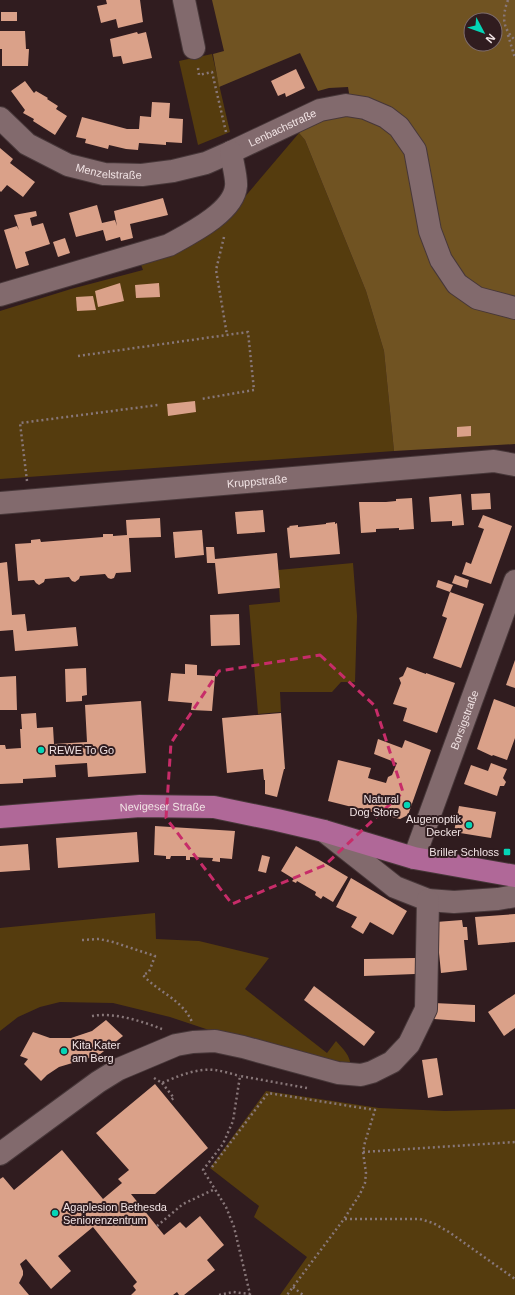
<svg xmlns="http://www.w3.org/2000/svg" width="515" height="1295" font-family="Arial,sans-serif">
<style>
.green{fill:#553c0e}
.forest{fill:#705322;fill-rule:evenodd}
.building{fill:#daa189}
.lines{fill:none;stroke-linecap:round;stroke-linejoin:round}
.minor-casing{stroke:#473739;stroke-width:24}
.major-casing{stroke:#473739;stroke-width:24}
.path{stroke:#887779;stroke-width:2.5;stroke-dasharray:2 3;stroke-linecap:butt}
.minor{stroke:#826a6d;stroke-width:22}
.major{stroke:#b06898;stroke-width:22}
.marked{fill:none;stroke:#c72c69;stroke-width:3;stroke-dasharray:8 5;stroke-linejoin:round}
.poi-dot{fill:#04d5b6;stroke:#301c1f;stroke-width:1.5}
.labels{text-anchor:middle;stroke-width:4;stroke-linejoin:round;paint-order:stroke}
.street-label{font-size:11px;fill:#f1e3e4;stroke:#301c1f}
.poi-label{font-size:11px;fill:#f1e3e4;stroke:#301c1f;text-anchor:start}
</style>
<rect width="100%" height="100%" fill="#301c1f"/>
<g class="green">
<polygon points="212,54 230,132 198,145 179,61"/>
<polygon points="299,133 305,140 366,291 384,351 394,451 0,479 0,311 71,289 143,270 140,262 232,212"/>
<polygon points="353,563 357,616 355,682 341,682 332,692 280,692 281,712 258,714 249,605 280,602 278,570"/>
<path d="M155,913L156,939L199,941L269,958L245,989L327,1053L336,1041C344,1050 350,1055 351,1067L218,1033L170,1017L113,1003L60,1002L40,1007L18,1017L0,1031V928Z"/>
<polygon points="266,1091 379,1108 445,1111 515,1109 515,1295 280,1295 307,1257 254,1217 259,1206 210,1168"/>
</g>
<path class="forest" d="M212,0H515V444L394,451L384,351L366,291L305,140L299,133L313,120L352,112L348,87L329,88L318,91L300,53L219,87L213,54L224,51ZM471,20H495V44H471Z"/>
<g class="building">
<polygon points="106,0 140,0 143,22 118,28 116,19 101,23 97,6 107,4"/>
<rect x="1" y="12" width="16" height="9"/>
<polygon points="0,31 25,31 26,49 29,49 28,66 2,66 2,49 0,49"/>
<polygon points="137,32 138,34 146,32 152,58 123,64 121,56 113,57 110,39"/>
<polygon points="296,69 305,88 286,97 285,93 278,96 271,81"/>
<polygon points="25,81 34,93 36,91 48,98 47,99 58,106 56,109 67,116 55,135 33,121 34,119 23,113 25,110 11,91"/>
<polygon points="152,102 170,103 169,118 183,119 182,143 166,142 166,145 139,143 138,150 126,149 109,145 108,149 85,143 86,139 76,137 82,117 127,129 139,129 140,116 151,117"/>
<polygon points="0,148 13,159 10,163 35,182 23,197 7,185 1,192 0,191"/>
<polygon points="163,198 168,215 130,224 133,238 121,241 120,237 106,241 103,230 76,237 69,213 97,205 102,223 115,220 117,226 114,211"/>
<polygon points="36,211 37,216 30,218 32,226 43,223 50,244 25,252 29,265 16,269 4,230 17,226 19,230 14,215"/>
<polygon points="65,238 70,253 58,257 53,242"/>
<polygon points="120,283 124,301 98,307 95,291"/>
<polygon points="159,283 160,297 136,298 135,285"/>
<polygon points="93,296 96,310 77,311 76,297"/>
<polygon points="195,401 196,412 168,416 167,404"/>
<polygon points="471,426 471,436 457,437 457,427"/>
<polygon points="490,493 491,509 472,510 471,494"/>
<polygon points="461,494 464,525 452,526 452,521 431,522 429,497"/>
<polygon points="412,498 414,529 399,530 399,528 376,529 376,532 361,533 359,502 386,502 396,501 396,499"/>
<polygon points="263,510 265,532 237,534 235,512"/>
<polygon points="483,515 512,526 491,584 462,574 466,562 471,564 484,529 478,527"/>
<polygon points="160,518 161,537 129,538 131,572 116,573 114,578 111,579 108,578 105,574 80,576 79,579 75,582 72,581 69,577 45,579 44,582 39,585 36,583 34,580 18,581 15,544 31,543 31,540 40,539 41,542 103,537 103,534 113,534 113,536 127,535 126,520"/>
<polygon points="335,522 335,524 337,523 340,554 290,558 287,528 290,527 289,526 298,525 298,527 326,524 326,523"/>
<polygon points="202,530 204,555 175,558 173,532"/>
<polygon points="206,547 214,547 215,559 277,553 280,588 218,594 215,563 207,563"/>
<polygon points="7,562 12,615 25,614 27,631 76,627 78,646 15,651 13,630 0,631 0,563"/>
<polygon points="455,575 469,580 467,588 452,583"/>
<polygon points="438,580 453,585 450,592 436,587"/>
<polygon points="450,592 484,604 461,668 433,658 447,618 442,616"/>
<polygon points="239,614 240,645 211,646 210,615"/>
<polygon points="515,660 515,688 506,685"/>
<polygon points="185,664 197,665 197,675 215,676 212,711 191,710 192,703 168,701 171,673 185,674"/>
<polygon points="407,667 426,674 426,673 455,683 437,733 403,721 407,708 393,704 401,683 399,678 403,676"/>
<polygon points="86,668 87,695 82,696 82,701 66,702 65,669"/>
<polygon points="16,676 17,710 0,710 0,677"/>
<polygon points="494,699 515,707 515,738 507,760 493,755 492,756 477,749"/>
<polygon points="141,701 146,773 88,777 87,763 55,765 56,777 23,779 23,783 0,784 0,745 5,745 6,749 21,748 20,729 22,729 21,714 36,713 37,728 53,727 54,744 87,742 85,705"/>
<polygon points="281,713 285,769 284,769 277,797 265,794 265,780 264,780 263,769 227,773 222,718"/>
<polygon points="378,739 402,748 405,740 431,750 408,815 400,819 328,801 338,760 371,768 368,778 386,783 388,777 392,775 397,763 374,754"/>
<polygon points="491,763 507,769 503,778 506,782 504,786 500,786 497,796 464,784 471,765 488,771"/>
<polygon points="459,806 496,812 491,838 454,832"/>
<polygon points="155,826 235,831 232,859 220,858 220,862 212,861 213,858 190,857 190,860 186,860 186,856 171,856 170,859 166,859 166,856 154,855"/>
<polygon points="137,832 139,862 58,868 56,838"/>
<polygon points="28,844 30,870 0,872 0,846"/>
<polygon points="296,846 348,877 333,902 323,896 321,899 315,895 316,892 297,881 296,883 292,881 294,879 281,871"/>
<polygon points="262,855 270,857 266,873 258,871"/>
<polygon points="351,878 407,911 393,935 370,922 363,934 351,927 357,917 336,907"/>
<polygon points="515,914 515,942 478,945 475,917"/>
<polygon points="462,920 463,927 467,927 468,940 464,940 467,970 441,973 436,922"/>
<polygon points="415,958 415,974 364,976 364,959"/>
<polygon points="314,986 375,1032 364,1046 304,1000"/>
<polygon points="515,994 515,1028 504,1036 488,1012"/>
<polygon points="434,1003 475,1005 475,1022 434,1019"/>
<polygon points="106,1020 123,1036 99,1055 59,1067 47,1075 41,1081 24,1064 28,1059 20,1056 33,1032 50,1038 71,1038 92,1031"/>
<polygon points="437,1058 443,1095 428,1098 422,1060"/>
<polygon points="155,1084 208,1148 155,1194 131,1194 164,1235 180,1222 186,1228 200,1216 224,1245 207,1260 215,1270 184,1295 179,1295 177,1292 173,1295 131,1295 136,1290 133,1286 137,1282 93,1227 58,1256 71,1271 51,1289 26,1259 20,1264 23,1271 23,1275 19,1283 29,1295 0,1295 0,1179 3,1177 14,1190 62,1150 103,1199 122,1183 118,1179 129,1170 96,1133"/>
</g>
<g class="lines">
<defs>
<g id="minor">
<polyline points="184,0 194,48"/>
<path id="s1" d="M0,118L27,144L68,165L104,174L142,175L173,171L206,163L231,152L320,110L346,105L365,108L386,117L399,127L415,150L430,231L441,260L457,284L477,298L515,308"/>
<path d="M0,295L169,245C189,234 234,212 236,186C237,178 232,161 231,152"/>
<path id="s2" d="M0,503L494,461L515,465"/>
<polyline points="324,831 395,887 428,900 454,902 498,899 515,896"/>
<path id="s3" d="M414,858L515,581"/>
<polyline points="0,1154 98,1082 119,1069 176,1045 193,1042 215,1041 243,1047 338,1073 361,1075 372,1072 392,1062 409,1044 426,1009 428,900"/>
</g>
<g id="major">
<path id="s4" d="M0,817L140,806L214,807L277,820L324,831L414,858L515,876"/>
</g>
</defs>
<use href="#minor" class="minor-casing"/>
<use href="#major" class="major-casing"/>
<g class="path">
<path d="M508,0C502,16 502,28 515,40"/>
<polyline points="508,35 515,58"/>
<polyline points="198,68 199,75 212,72 226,132"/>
<polyline points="224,237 216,270 227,335"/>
<polyline points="78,356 248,332 254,390 201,399"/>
<polyline points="27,481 20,423 158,405"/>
<path d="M82,940L99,939L113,942L155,956L149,972L143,975C159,993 182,999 192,1022"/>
<path d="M92,1016C114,1012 141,1021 162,1029"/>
<path d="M154,1078L162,1083C178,1076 197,1068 215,1070C223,1071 232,1074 240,1076"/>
<polyline points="162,1083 174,1098 169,1101"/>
<polyline points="363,1152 515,1142"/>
<polyline points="212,1167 268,1093 375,1110 365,1142 363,1152 366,1173 365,1183 360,1194 344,1219 287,1295"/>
<polyline points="345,1219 420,1219 433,1223 449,1232 515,1279"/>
<polyline points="157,1226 183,1204 215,1189"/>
<polyline points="293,1287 303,1295"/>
<polyline points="219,1295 233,1292 250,1294 234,1227 226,1207 203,1170 223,1144 233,1121 240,1076 307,1088"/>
</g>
<use href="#minor" class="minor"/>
<use href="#major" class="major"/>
</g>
<path class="marked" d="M320,655L375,706L403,792L325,865L232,904L166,818L171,743L219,671Z"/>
<g class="poi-dot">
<circle cx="41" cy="750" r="4"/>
<circle cx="407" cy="805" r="4"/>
<circle cx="469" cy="825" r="4"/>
<rect x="503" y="848" width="8" height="8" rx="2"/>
<circle cx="64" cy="1051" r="4"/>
<circle cx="55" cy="1213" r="4"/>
</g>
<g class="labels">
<g class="street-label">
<text dy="4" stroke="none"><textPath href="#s1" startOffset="308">Lenbachstraße</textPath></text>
<text dy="4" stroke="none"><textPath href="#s1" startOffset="125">Menzelstraße</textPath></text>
<text dy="4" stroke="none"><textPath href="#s2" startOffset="258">Kruppstraße</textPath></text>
<text dy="4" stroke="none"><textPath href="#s3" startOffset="147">Borsigstraße</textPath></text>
<text dy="4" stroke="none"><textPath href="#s4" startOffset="163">Nevigeser Straße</textPath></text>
</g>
<g class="poi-label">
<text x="49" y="754">REWE To Go</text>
<text x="399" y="803" text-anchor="end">Natural<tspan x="399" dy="13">Dog Store</tspan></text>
<text x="461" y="823" text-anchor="end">Augenoptik<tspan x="461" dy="13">Decker</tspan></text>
<text x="499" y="856" text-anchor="end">Briller Schloss</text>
<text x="72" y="1049">Kita Kater<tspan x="72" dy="13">am Berg</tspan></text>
<text x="63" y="1211">Agaplesion Bethesda<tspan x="63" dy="13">Seniorenzentrum</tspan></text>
</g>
</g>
<g transform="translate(483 32) rotate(131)"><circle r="19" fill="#301c1f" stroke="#7d6c6e"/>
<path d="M0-3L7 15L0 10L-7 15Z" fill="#04d5b6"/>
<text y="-6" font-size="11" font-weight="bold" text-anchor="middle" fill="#f1e3e4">N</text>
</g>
</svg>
